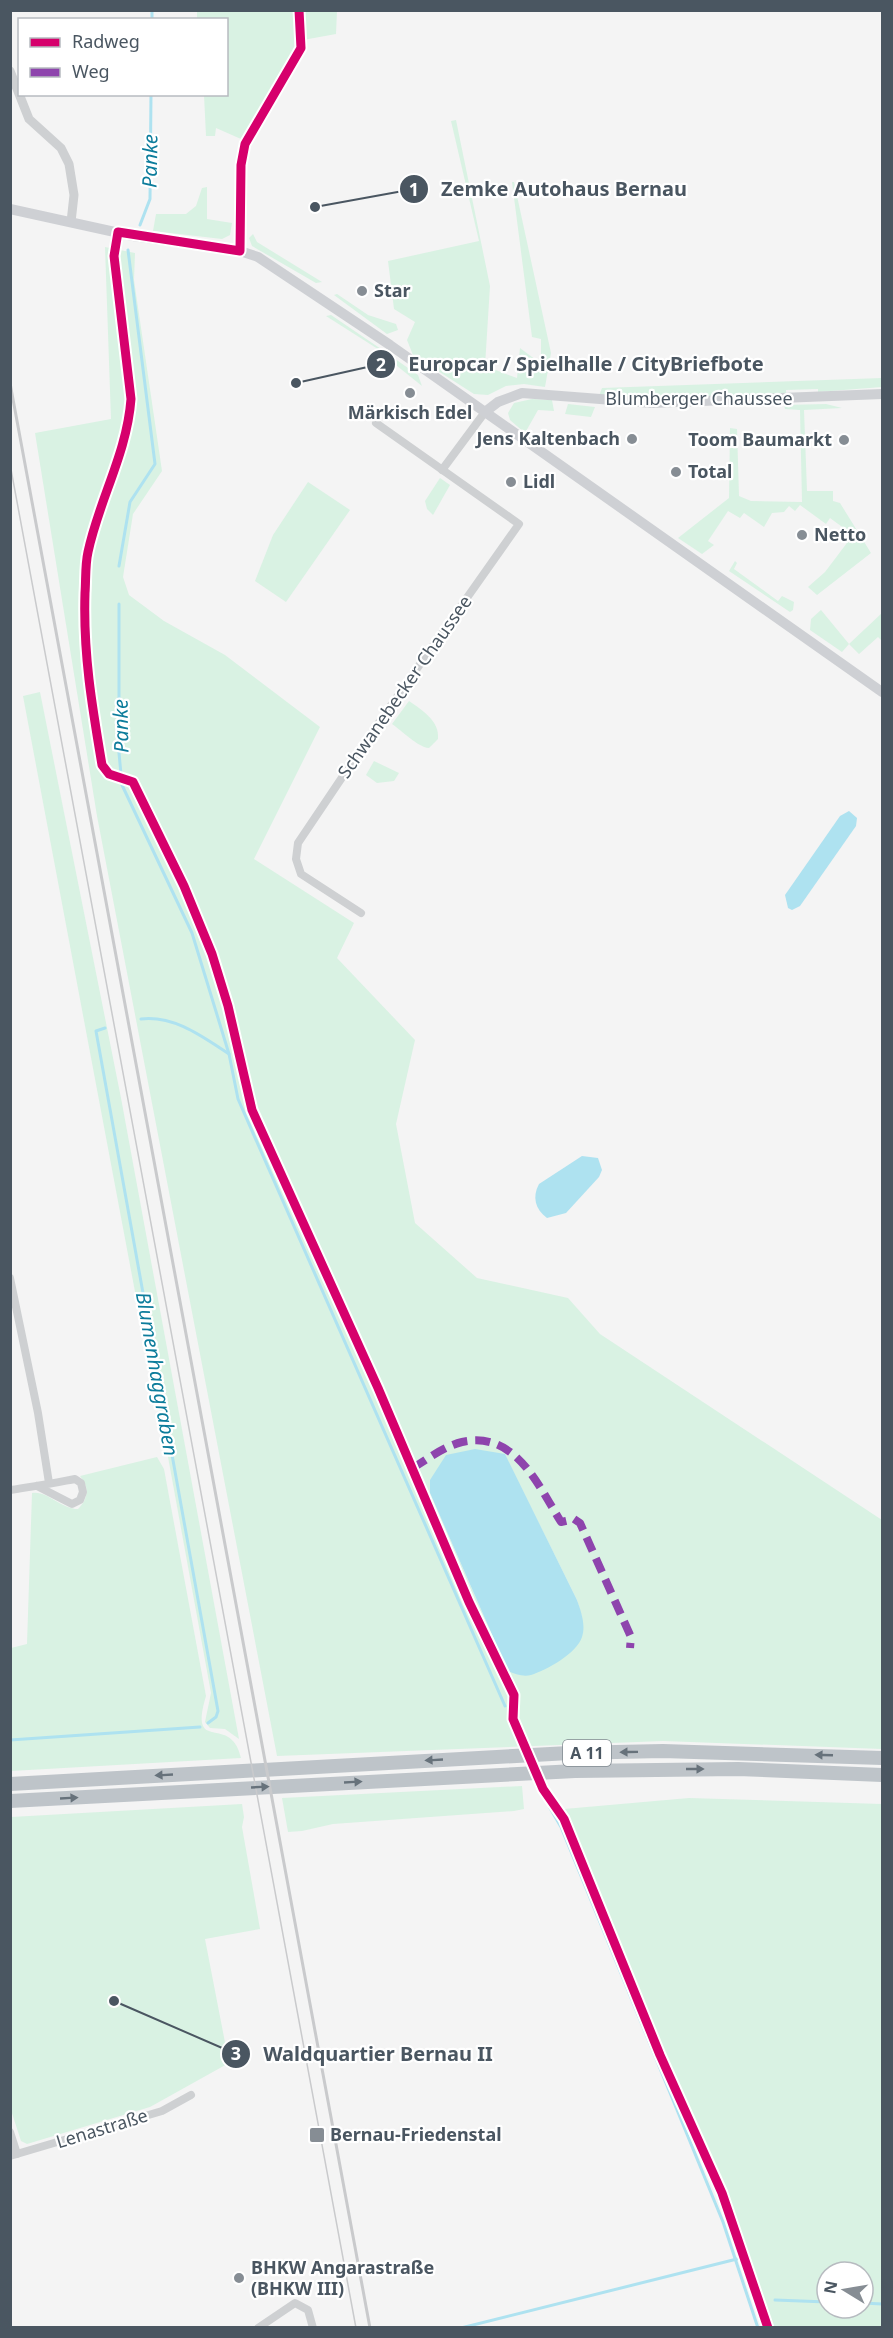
<svg xmlns="http://www.w3.org/2000/svg" width="893" height="2338" font-family="'Noto Sans',sans-serif">
<style>
.green{fill:#d9f2e3;fill-rule:evenodd}
.water{fill:#aee2f0}
.lines{fill:none;stroke-linecap:round;stroke-linejoin:round}
.stream{stroke:#aee2f0;stroke-width:3}
.minor{stroke:#ced0d2;stroke-width:8}
.tertiary{stroke:#ced0d2;stroke-width:9}
.secondary{stroke:#ced0d4;stroke-width:10}
.motorway{stroke:#bec4c9;stroke-width:14}
.tram{stroke:#c9cacc;stroke-width:1.5}
.rail{stroke:#c9cacc;stroke-width:3}
.quiet{stroke:#8e44ad;stroke-width:8;stroke-dasharray:15 8;stroke-linecap:butt}
.cycleway-casing{stroke:#fff;stroke-width:13}
.cycleway{stroke:#d6006c;stroke-width:9}
.oneway{fill:#67727b}
.poi-dot{fill:#868d94;stroke:#fff;stroke-width:2}
.labels{text-anchor:middle;stroke-width:4.5;stroke-linejoin:round;paint-order:stroke}
.shield{fill:#fff;stroke:#808990;stroke-width:1.5}
.shield-label{font-size:16px;font-weight:bold;fill:#4a5661}
.poi-label{font-size:18px;font-weight:bold;fill:#4a5661;stroke:#fff;text-anchor:start}
.street-label{font-size:18px;fill:#4a5661;stroke:#fff}
.water-label{font-size:20px;font-style:italic;fill:#0c7c9b;stroke:#fff}
.leader{fill:none;stroke:#4a5661;stroke-width:2}
.callout-dot{fill:#4a5661;stroke:#fff;stroke-width:2}
.mark-label{font-size:18px;text-anchor:middle;font-weight:bold;fill:#fff}
.callout-label{font-size:20px;text-anchor:middle;font-weight:bold;fill:#4a5661;stroke:#fff;stroke-width:4.5;stroke-linejoin:round;paint-order:stroke}
</style>
<rect width="100%" height="100%" fill="#f4f4f4"/>
<g class="green">
<polygon points="197,11 296,11 296,51 241,139 216,128 215,136 206,136 204,95 226,94 226,20 197,19"/>
<polygon points="302,11 337,11 336,34 303,40"/>
<polygon points="456,120 490,286 485,366 517,378 520,348 536,360 541,359 541,339 532,337 512,182 514,182 551,353 545,387 524,384 506,386 488,395 474,394 413,355 407,340 415,322 394,309 388,261 479,241 451,121"/>
<polygon points="207,187 207,219 232,223 230,235 222,239 153,231 156,214 186,214 196,206 202,188"/>
<polygon points="253,234 257,242 322,282 316,283 252,246 249,238"/>
<path d="M105,247L135,253L134,280L162,471L133,514L123,577L129,595L164,621L225,655L320,727L254,859L354,923L337,958L415,1040L396,1124L415,1223L477,1278L568,1298L600,1334L882,1520V1749L663,1741L277,1756L97,816L35,433L111,419ZM505,1455L577,1600L582,1617L508,1671L430,1493V1480Z"/>
<polygon points="337,294 368,315 396,324 398,330 387,334 334,295"/>
<polygon points="331,315 381,349 381,351 326,316"/>
<polygon points="388,354 418,375 422,386 386,357"/>
<polygon points="882,378 882,387 818,392 818,389 786,390 786,394 667,398 599,396 602,388"/>
<polygon points="532,399 552,400 554,411 538,410 525,433 510,420 508,413 514,403"/>
<polygon points="568,404 595,407 591,417 565,414"/>
<polygon points="826,404 842,408 804,410 807,491 833,491 833,501 840,503 871,553 817,595 808,587 825,572 853,535 830,518 826,524 800,505 795,511 789,506 784,512 772,513 764,527 744,513 740,518 728,511 708,541 714,545 702,554 678,538 729,498 730,428 737,429 739,496 751,501 802,502 800,410 785,409 784,405"/>
<polygon points="440,478 450,485 433,515 427,509 425,501"/>
<polygon points="308,482 350,510 286,602 255,581 273,535"/>
<polygon points="735,561 737,563 734,569 778,601 782,596 794,602 793,610 790,612 729,571"/>
<polygon points="821,610 849,644 882,613 882,641 878,637 859,654 849,644 842,652 810,630 811,619"/>
<polygon points="40,692 121,1098 239,1739 225,1729 210,1728 205,1722 211,1693 158,1402 155,1398 23,696"/>
<path d="M409,701C422,710 440,721 438,739L429,748C419,748 401,730 392,724Z"/>
<polygon points="374,761 399,773 394,781 377,783 366,775"/>
<path d="M157,1457L164,1469L206,1696C188,1756 231,1712 241,1758L11,1771V1648L27,1644L32,1493C47,1490 61,1509 78,1509C88,1499 90,1487 80,1476Z"/>
<polygon points="522,1786 524,1809 514,1811 333,1824 302,1831 288,1832 282,1798"/>
<path d="M689,1798L882,1804V2327H770L734,2214L627,1966L564,1809ZM827,2272H863V2308H827Z"/>
<polygon points="242,1804 244,1817 242,1827 260,1929 205,1939 229,2063 150,2107 27,2144 21,2141 10,2107 11,1817"/>
</g>
<g class="water">
<polygon points="849,811 857,818 856,826 800,906 792,910 788,908 785,895 840,816"/>
<path d="M582,1156L598,1158L602,1170L599,1177L566,1213L547,1218C535,1209 532,1197 539,1184Z"/>
<path d="M475,1449L505,1454L577,1600C581,1611 586,1625 582,1637C577,1653 547,1670 531,1675C523,1677 515,1674 508,1671L430,1493V1480L446,1455Z"/>
</g>
<g class="lines">
<g class="stream">
<polyline points="152,20 152,10"/>
<polyline points="140,225 150,199 151,94"/>
<polyline points="119,566 130,502 155,464 128,250"/>
<polyline points="119,604 119,753 122,785 192,933 229,1054 238,1099 505,1706"/>
<path d="M141,1019C174,1015 203,1037 229,1054"/>
<polyline points="105,1028 96,1031 218,1711 216,1717 208,1723"/>
<polyline points="10,1740 200,1727"/>
<polyline points="550,1808 561,1827 723,2222 758,2328"/>
<polyline points="775,2300 827,2302"/>
<polyline points="863,2303 882,2304"/>
<polyline points="461,2328 737,2259"/>
</g>
<g class="minor">
<polyline points="240,251 241,165 245,144"/>
<polyline points="442,470 485,412"/>
<polyline points="361,913 301,874 296,859 298,843 380,721 519,524 376,423"/>
<polyline points="10,1278 38,1413 49,1483"/>
<path d="M10,1490C32,1487 53,1483 75,1479L81,1483L83,1492L80,1500L72,1504L37,1486"/>
<polyline points="10,2132 17,2154"/>
<polyline points="10,2156 162,2111 191,2095"/>
<polyline points="258,2328 295,2303 308,2310 313,2328"/>
</g>
<polyline class="tertiary" points="10,71 29,119 61,148 69,164 74,195 71,222"/>
<g class="secondary">
<polyline points="10,209 133,236 240,251 258,257 390,345 882,692"/>
<polyline points="485,412 498,402 522,393 652,403 882,394"/>
</g>
<g class="motorway">
<polyline points="10,1784 569,1753 663,1751 882,1758"/>
<polyline points="10,1801 575,1771 738,1769 882,1775"/>
</g>
<polyline class="tram" points="10,464 356,2328"/>
<polyline class="rail" points="10,383 370,2328"/>
<path class="quiet" d="M413,1468C427,1459 445,1446 462,1442C515,1430 538,1485 561,1522L574,1519L580,1523L631,1637L630,1648"/>
<defs>
<path id="cycleway" d="M299,10L301,48L245,144L241,165L240,251L118,232L114,256L131,399C127,453 99,500 88,552C85,565 86,580 85,593C83,653 92,706 102,765L109,774L133,782L184,886L212,954L228,1006L252,1110L378,1388L469,1602L514,1695L513,1719L543,1789L564,1819L660,2055L722,2193L768,2328"/>
</defs>
<use href="#cycleway" class="cycleway-casing"/>
<use href="#cycleway" class="cycleway"/>
</g>
<defs><path id="oneway-solid" d="M-6-.8H1V-3.2L6.5 0L1 3.2V.8H-6Z" transform="scale(1.5)"/></defs>
<g class="oneway">
<use href="#oneway-solid" transform="translate(629 1752) rotate(179)"/>
<use href="#oneway-solid" transform="translate(824 1755) rotate(-178)"/>
<use href="#oneway-solid" transform="translate(434 1760) rotate(177)"/>
<use href="#oneway-solid" transform="translate(695 1769)"/>
<use href="#oneway-solid" transform="translate(164 1775) rotate(177)"/>
<use href="#oneway-solid" transform="translate(353 1782) rotate(-3)"/>
<use href="#oneway-solid" transform="translate(260 1787) rotate(-3)"/>
<use href="#oneway-solid" transform="translate(69 1798) rotate(-3)"/>
</g>
<g class="poi-dot">
<circle cx="362" cy="291" r="6"/>
<circle cx="410" cy="393" r="6"/>
<circle cx="632" cy="439" r="6"/>
<circle cx="844" cy="440" r="6"/>
<circle cx="676" cy="472" r="6"/>
<circle cx="511" cy="482" r="6"/>
<circle cx="802" cy="535" r="6"/>
<rect x="309" y="2127" width="16" height="16" rx="3"/>
<circle cx="239" cy="2278" r="6"/>
</g>
<g class="labels">
<rect class="shield" x="563" y="1740" width="48" height="26" rx="4.5"/>
<g class="shield-label">
<text x="587" y="1759">A 11</text>
</g>
<g class="poi-label">
<text x="374" y="297">Star</text>
<text x="410" y="419" text-anchor="middle">Märkisch Edel</text>
<text x="620" y="445" text-anchor="end">Jens Kaltenbach</text>
<text x="832" y="446" text-anchor="end">Toom Baumarkt</text>
<text x="688" y="478">Total</text>
<text x="523" y="488">Lidl</text>
<text x="814" y="541">Netto</text>
<text x="330" y="2141">Bernau-Friedenstal</text>
<text x="251" y="2274">BHKW Angarastraße<tspan x="251" dy="21">(BHKW III)</tspan></text>
</g>
<g class="street-label">
<text x="699" y="405">Blumberger Chaussee</text>
<text transform="translate(405 687) rotate(-55)" y="6">Schwanebecker Chaussee</text>
<text transform="translate(102 2129) rotate(-17)" y="6">Lenastraße</text>
</g>
<g class="water-label">
<text transform="translate(150 161) rotate(-89)" y="7">Panke</text>
<text transform="translate(121 726) rotate(-91)" y="7">Panke</text>
<text transform="translate(157 1374) rotate(80)" y="7">Blumenhaggraben</text>
</g>
</g>
<path class="leader" d="M315 207L414 189M296 383L381 364M114 2001L236 2054"/>
<g class="callout-dot">
<circle cx="315" cy="207" r="6"/>
<circle cx="296" cy="383" r="6"/>
<circle cx="114" cy="2001" r="6"/>
<circle cx="414" cy="189" r="15"/>
<circle cx="381" cy="364" r="15"/>
<circle cx="236" cy="2054" r="15"/>
</g>
<g class="mark-label">
<text x="414" y="196">1</text>
<text x="381" y="371">2</text>
<text x="236" y="2060">3</text>
</g>
<g class="callout-label">
<text x="564" y="196">Zemke Autohaus Bernau</text>
<text x="586" y="371">Europcar / Spielhalle / CityBriefbote</text>
<text x="378" y="2061">Waldquartier Bernau II</text>
</g>
<rect width="893" height="2338" fill="none" stroke="#4a5661" stroke-width="24"/>
<rect x="18" y="18" width="210" height="78" fill="#ffffff" stroke="#b7bbc0" stroke-width="1.5"/>
<rect x="30" y="38" width="30" height="9" fill="#d6006c" stroke="#b7bbc0" stroke-width="1.5"/>
<text x="72" y="48" font-size="18" fill="#4a5661">Radweg</text>
<rect x="30" y="68" width="30" height="9" fill="#8e44ad" stroke="#b7bbc0" stroke-width="1.5"/>
<text x="72" y="78" font-size="18" fill="#4a5661">Weg</text>
<g transform="translate(845 2290) rotate(281)"><circle r="28" fill="#ffffff" stroke="#b7bbc0" stroke-width="1.5"/>
<path d="M0-4.5L10 22L0 15L-10 22Z" fill="#868d94"/>
<text y="-9" font-size="16" font-weight="bold" text-anchor="middle" fill="#4a5661">N</text>
</g>
</svg>
